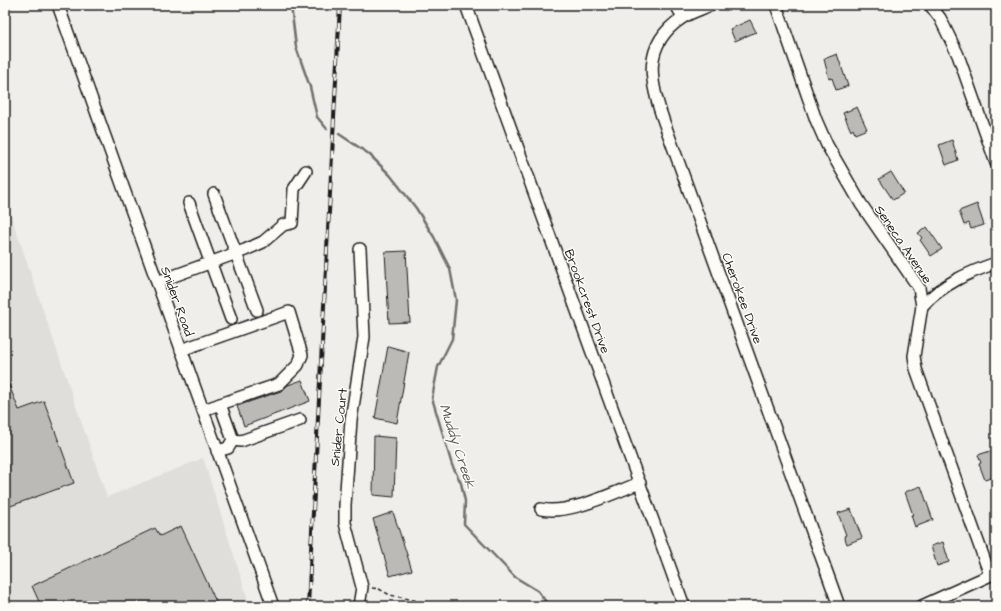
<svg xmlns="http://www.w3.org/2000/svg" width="1001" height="611" font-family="'Architects Daughter',sans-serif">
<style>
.built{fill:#e0deda}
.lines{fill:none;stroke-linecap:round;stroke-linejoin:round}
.stream{stroke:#706f6d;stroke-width:2.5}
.building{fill:#bbbab6;stroke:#1c1c1c}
.minor-casing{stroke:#1c1c1c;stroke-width:14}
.path{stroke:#1c1c1c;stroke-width:1.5;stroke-dasharray:4 3;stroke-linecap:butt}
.minor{stroke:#fdfcf7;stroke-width:11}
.rail-casing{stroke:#1c1c1c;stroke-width:4}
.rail{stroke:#fdfcf7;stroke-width:2.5;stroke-dasharray:8;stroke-linecap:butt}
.labels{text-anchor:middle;stroke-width:3;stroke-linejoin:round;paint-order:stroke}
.street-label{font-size:13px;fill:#1c1c1c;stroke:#fdfcf7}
.water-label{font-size:14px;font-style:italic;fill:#5b5b59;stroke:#fdfcf7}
</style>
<rect width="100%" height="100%" fill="#f0eeea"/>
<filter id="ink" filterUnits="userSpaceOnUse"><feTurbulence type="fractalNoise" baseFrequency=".025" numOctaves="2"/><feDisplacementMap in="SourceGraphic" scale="8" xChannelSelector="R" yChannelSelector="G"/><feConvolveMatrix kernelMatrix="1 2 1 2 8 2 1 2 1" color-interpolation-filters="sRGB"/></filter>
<g filter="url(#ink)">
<polygon class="built" points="5,198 107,497 203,458 250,606 5,606"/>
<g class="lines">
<g class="stream">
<polyline points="291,5 296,47 310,87 317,117 327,129"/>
<polyline points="339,134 369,154 390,175 416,208 434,237 450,269 456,300 452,339 438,367 432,398 452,465 461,483 465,501 464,524 515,577 538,591 549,606"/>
</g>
</g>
<g class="building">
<polygon points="750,20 756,32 735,41 730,29"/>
<polygon points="837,54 848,86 836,90 832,78 829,79 824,59"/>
<polygon points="857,107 867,129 855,134 853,129 851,131 843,113"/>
<polygon points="952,140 958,160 946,165 939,145"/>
<polygon points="891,172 904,193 893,200 879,179"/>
<polygon points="977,204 984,225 971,229 969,223 964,225 959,211"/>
<polygon points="927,227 942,249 931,256 920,240 922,238 918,233"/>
<polygon points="406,251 410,322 389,323 385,252"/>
<polygon points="388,346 409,352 397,423 375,418"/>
<polygon points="5,375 19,410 44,401 74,483 5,508"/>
<polygon points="302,380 310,401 244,426 237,406 281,391 288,385"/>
<polygon points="374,436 396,438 394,497 373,495"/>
<polygon points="996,449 996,462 993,462 996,476 985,480 979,464 981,463 978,455"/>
<polygon points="921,486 933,520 915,527 911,515 913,515 905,492"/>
<polygon points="851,509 862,538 847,544 844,536 846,535 838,513"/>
<polygon points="393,512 412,570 390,576 373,519"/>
<polygon points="181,526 218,606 41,606 32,586 155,528 160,536"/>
<polygon points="943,542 949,562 937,566 931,546"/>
</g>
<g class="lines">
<defs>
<g id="minor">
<polyline points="58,5 273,606"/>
<polyline points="466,5 684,606"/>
<polyline points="676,5 683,17"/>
<path d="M711,5C702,9 691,12 682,18C641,45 650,83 664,122L839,606"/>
<polyline points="776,5 816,120 827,145 861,204 919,288 922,306 914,356 916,369 990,575"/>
<polyline points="930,5 940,18 958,55 996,163"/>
<polyline points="214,194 257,310"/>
<polyline points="189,203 231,319"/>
<polyline points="157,282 245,250 263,242 283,225 292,223 294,189 306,171"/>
<path d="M922,306C943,284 967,273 996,263"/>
<polyline points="181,350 289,312 302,355 298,365 279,384 203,410"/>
<polyline points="233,440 241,441 300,420"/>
<polyline points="217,451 228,448 233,440 220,404"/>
<path d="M541,509C570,515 612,493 640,483"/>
<polyline points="359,606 362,587 345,523 345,505 351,420 364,337 360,249"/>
<polyline points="922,606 995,573"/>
</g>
</defs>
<use href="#minor" class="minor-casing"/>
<polyline class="path" points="372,588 379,589 390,595 437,605 458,606"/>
<use href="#minor" class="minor"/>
<defs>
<polyline id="rail" points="308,606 340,5"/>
</defs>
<use href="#rail" class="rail-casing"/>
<use href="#rail" class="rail"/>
</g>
</g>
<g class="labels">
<g class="street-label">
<text transform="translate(904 244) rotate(56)" y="5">Seneca Avenue</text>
<text transform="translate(743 298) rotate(70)" y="5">Cherokee Drive</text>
<text transform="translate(178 301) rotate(70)" y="5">Snider Road</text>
<text transform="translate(588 301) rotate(70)" y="5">Brookcrest Drive</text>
<text transform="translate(338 427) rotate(-84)" y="5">Snider Court</text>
</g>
<g class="water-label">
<text transform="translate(458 446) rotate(72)" y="5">Muddy Creek</text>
</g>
</g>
<rect width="1001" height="611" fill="none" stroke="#fdfcf7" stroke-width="20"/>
<rect x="10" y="10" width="981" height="591" fill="none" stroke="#1c1c1c" stroke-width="1.5" filter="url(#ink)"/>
</svg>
